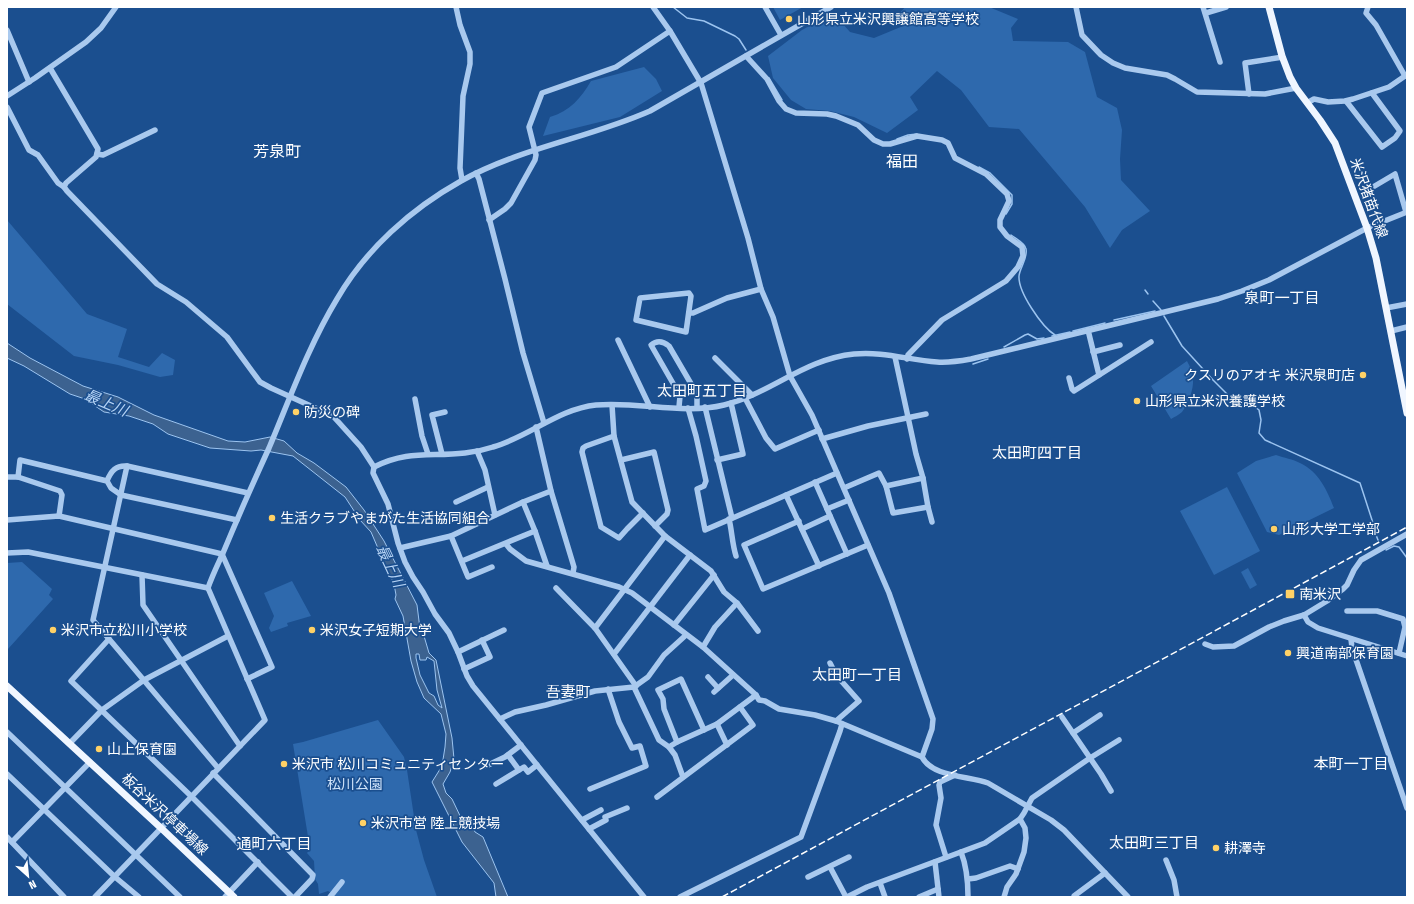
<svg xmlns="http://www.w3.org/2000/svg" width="1414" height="904" font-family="'Fira Sans Condensed','Noto Sans JP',sans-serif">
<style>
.green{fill:#2e69ad}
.water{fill:#3c6290;stroke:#9cc4f0;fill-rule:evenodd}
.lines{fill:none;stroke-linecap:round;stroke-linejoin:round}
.stream{stroke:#9cc4f0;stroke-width:1.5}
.minor{stroke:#a9c9ee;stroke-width:5.5}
.major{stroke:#f0f6ff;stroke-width:7}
.rail{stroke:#fff;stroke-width:1.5;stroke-dasharray:7 3;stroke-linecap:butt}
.poi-dot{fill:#ffd166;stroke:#1b4f8f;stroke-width:1.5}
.labels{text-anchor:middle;stroke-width:3.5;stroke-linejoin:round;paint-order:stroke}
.poi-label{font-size:14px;fill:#fff;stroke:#1b4f8f;text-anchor:start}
.street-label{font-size:14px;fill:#fff;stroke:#1b4f8f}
.park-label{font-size:14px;fill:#cfe3fa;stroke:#1b4f8f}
.neighbourhood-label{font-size:15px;fill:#fff;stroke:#1b4f8f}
.water-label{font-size:15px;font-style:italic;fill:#b5d3f5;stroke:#1b4f8f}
.quarter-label{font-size:16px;fill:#fff;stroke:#1b4f8f}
</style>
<rect width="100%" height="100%" fill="#1b4f8f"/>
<g class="green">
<polygon points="773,7 803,7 780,20"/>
<polygon points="905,7 989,7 1018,19 1011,28 1013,41 1068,42 1085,52 1097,97 1117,108 1122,130 1120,159 1121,180 1150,211 1122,230 1110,248 1085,207 1019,129 989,127 961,90 937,71 910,97 918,110 887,133 854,117 830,111 806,109 791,100 773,78 768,56 802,30 833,13 850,32 874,38 908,24 899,14"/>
<path d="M644,67L656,79L662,91L620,117L543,136L550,117C570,111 581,98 591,81Z"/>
<polygon points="7,220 87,314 127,329 118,357 149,367 162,353 175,360 173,375 160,377 118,365 74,356 7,304"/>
<path d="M1187,361C1190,367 1193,372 1193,379C1194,389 1188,404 1182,412C1179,415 1174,417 1171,419L1151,386Z"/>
<path d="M1276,455C1284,458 1293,459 1300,463C1319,472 1327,490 1334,508L1279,535L1267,532L1237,473L1256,461Z"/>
<polygon points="1227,487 1260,551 1214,575 1180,511"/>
<polygon points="22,562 52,589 49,595 53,599 8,649 7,563"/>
<polygon points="1248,568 1257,585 1250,589 1241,572"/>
<polygon points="292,581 311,616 287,623 288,626 271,632 269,628 274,616 264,593"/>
<polygon points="378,720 404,757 407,770 416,830 424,860 437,897 335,897 335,895 328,891 319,894 318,884 315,879 314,861 307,853 310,849 293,744 303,742"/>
</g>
<path class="water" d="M7,343L30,358L83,386L118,397L154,415L228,441L245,442L270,437L284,441L297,453L314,463L346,487L364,510L384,541L417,605L420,629L424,636L429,653L436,660L452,738L454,759L450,772L443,784L446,793L452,799L463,822H470L475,832L483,837L508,897H496L494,883L462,842L432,782L442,766L445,747L446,734L441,714L424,698L417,682L411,661L403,616L395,599L396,595L394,584L377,546L371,532L360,520L345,497L293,456L261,450L251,451L210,448L168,434L153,424L129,416L104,412L85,399L70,394L24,366L7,358ZM416,654H419L420,660H426L427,657L434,661L437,690L442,708L438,705L434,696L429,693L420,675L416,658Z"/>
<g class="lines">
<g class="stream">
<polyline points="673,7 687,18 704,21 735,36 739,39 746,50"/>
<polyline points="769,78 782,100"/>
<polyline points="897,139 908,135 917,134"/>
<polyline points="979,167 990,173 1012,195 1012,204 1006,214"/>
<path d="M1011,235C1016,239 1025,243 1026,249C1028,258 1020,267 1019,276C1018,292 1042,327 1055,335"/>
<polyline points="1145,290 1148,294"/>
<polyline points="1153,301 1161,310"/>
<polyline points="1164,316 1182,346 1213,380 1234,401 1255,407 1259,410 1261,420 1259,433 1265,440 1360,483 1373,523"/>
<polyline points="1114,320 1155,311"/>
<polyline points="1073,331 1105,323"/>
<polyline points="1052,336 1070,332"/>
<polyline points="1004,347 1025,335 1028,334 1037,339 1044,338"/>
<polyline points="973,364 988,359"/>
<polyline points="1376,535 1378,540"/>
<polyline points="1386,550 1394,546 1399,547 1407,558"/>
</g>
<g class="minor">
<polyline points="456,7 460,25 470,52 470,64 463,96 460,168 462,180"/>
<polyline points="653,7 670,31 701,83 748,238 761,289 773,317 790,376 812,415 889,593 933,719 932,729 922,757"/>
<polyline points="765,7 781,35"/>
<polyline points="1076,7 1082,35 1101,55 1113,63 1125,68 1167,75 1175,79 1197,92 1265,94 1296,88"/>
<polyline points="1203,7 1220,62"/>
<polyline points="1368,7 1366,13 1376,25 1405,76 1407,76"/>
<polyline points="1206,13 1226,7"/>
<polyline points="7,30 29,82"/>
<polyline points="746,56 767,79 779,101 786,109 796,113 827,114 836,116 858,125 874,140 883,144 890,144 917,136 942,140 948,143 955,158 986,174 1007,194 1009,201 1000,220 1000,227 1007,236 1022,247 1023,256 1018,267 1006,281 942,320 908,355 907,359"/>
<polyline points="50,68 98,149 96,157 66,183 64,187 67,191 157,284 186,302 227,337 260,382 271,388 333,416 361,447 374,467 373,473 388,504 398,543 405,562 413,577 423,592 435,614 449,633 458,652 467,676 473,686 644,897"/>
<polyline points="1249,94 1245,63 1283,57"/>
<polyline points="7,96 35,78 86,42 101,28 116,7"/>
<polyline points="1346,101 1382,147 1395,138 1400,131 1372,93"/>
<polyline points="1307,103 1314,99 1328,102 1345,101 1353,99 1389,87 1405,76"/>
<polyline points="7,107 29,150 38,155 58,183 64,187"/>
<polyline points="97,154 103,155 155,130"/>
<polyline points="476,173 479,179 505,279 523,353 544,423"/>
<polyline points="1373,187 1395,174 1406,212"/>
<polyline points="489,220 505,209 511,203 535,160 536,155 529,127 542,93 616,67 670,31"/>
<polygon points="689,293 691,296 686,332 636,320 640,298"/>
<polyline points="1386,308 1407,304"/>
<polyline points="689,313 693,313 727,298 761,289"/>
<polyline points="1088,330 1099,375"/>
<polyline points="1391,331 1407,327"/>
<polyline points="618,340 650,407"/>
<polyline points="1093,352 1120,345"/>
<polyline points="895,357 916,454 923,478 928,507 932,522"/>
<polyline points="715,358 752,395"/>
<polyline points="1069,378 1072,389 1074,391 1151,342"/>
<polyline points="745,398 766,438 775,449 819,430"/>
<polyline points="415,399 422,436 428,454"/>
<polyline points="612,405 614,436 632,502 665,536 711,571 724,592 737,603 758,631"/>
<path d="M679,407L680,396L678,392L651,345C657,340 663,341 669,346L697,394V408"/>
<polyline points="705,407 732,518"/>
<polyline points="688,408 696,436 706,481 704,486 697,489 705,530 837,473"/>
<polyline points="536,427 551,491 574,567 573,573"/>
<polyline points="614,436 586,446 583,448 582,452 601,527 619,538 627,529 643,513"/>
<polyline points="822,439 868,426 926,414"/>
<polyline points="477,451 485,470 495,515"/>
<polyline points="442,454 432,415 445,412"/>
<polyline points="621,460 654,452 668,510 667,514 655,526"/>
<polyline points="717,460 743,454 731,403"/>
<polyline points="127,466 93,620 218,768"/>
<path d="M374,467C408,450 430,457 465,453C475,452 484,450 493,447C529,437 558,409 596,405C638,401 683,415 724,405C770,394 804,359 854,354C882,351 909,360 937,362C949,363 960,361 971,359L1218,299L1242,291L1269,280L1367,228L1407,212"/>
<polyline points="7,477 18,477 60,491 62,495 59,516"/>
<polyline points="18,477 20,460 107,481 111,488 121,495 237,520"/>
<polyline points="923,478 886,486 893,513 928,507"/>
<path d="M107,481C111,471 116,465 127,466L248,493"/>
<polyline points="815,482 847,554"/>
<polyline points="844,488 879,473 886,486"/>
<polyline points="786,495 819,566"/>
<polyline points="456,502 488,487"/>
<polyline points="523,502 535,531 547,566"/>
<polyline points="827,509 849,500"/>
<path d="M729,519C732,531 732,543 736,556"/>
<polyline points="7,520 59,516 222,554 272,667 247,679"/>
<polyline points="799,521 744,545 763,589 868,545"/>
<polyline points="802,529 830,516"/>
<polyline points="451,536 468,577 492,567"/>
<path d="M506,544L510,549L526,561L619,587L632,593L703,647L756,695L759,700L765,701L779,709L815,715L836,721L922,757C932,777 969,776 988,783L1051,820L1064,830L1128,897"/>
<polyline points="400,548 451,536 523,502 551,491"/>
<polyline points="7,553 28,552 208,588"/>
<polyline points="462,561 535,531"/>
<polyline points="142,575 143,605 240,746"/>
<polyline points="556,588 595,628 636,686"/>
<polyline points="1347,611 1377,611 1403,619 1405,627 1399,653"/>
<polyline points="1304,615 1308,622 1318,628 1407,656"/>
<polyline points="674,625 714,575"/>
<polyline points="595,628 665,536"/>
<polyline points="109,639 71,681 192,797 292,897"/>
<polyline points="1351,639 1352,648 1407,808"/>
<polyline points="1205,644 1213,647 1234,646 1269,627 1284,621 1304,615 1327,601 1343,589 1347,585 1354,570 1361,560 1407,534"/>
<polyline points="703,647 715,627 737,603"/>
<polyline points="458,652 504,630"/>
<polyline points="614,654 690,555"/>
<polyline points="830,663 836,675 859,701 836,721"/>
<polyline points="464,669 490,657 482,640"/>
<polyline points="708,677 718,688"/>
<polyline points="634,687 659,740 669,747 677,742 717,724 756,695"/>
<polyline points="714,692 733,675"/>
<polyline points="1062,717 1101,774 1111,791"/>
<polyline points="500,719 515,712 546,705 595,691 634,687 648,677 664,655 686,635"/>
<polyline points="717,724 727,745"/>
<polyline points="7,732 180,897"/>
<polyline points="1073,733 1100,715"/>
<polyline points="677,742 664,709 663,699 658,690 681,679 704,730"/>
<polyline points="70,743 102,710 144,680 228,636"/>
<polyline points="669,747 675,755 683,777"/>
<polyline points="508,755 519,770"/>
<polyline points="486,766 505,757 521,745"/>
<polyline points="213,773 313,875 312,879 295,897"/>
<polyline points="7,774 115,877 139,897"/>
<polyline points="496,784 524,767 528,772 537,765"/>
<polyline points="590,789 646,766 640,746 632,748 619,722 608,689"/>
<polyline points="657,797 753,725 740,707"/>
<polyline points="605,817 627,808"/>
<polyline points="582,820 601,810"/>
<polyline points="589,829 606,820"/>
<polyline points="7,837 64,897"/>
<polyline points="12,842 90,762"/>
<path d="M961,852C967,867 968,881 968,897"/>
<polyline points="946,857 936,825 941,798 939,785 940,782 955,775"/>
<polyline points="1166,860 1174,880 1177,897"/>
<polyline points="935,862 939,897"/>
<polyline points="830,867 846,897"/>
<polyline points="808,877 849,857"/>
<polyline points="968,879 976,878 1010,866 1018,869"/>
<polyline points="880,883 885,897"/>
<path d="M95,897L265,720L208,588C212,576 218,564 223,553C238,517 253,483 269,448C290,398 309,345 337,299C366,249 411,209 461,181C520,148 589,138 650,111L831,7"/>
<polyline points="225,897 258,862"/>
<polyline points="330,897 342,882"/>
<polyline points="680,897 801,837 840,731 842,724"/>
<polyline points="847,897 867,887 985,843 1020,819 1024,813 1032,798 1090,758 1119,740"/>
<polyline points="919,897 938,889"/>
<polyline points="1004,897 1007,887 1016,874 1024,852 1026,838 1025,828 1020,819"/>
<polyline points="1074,897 1074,896 1105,873"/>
</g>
<g class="major">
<polyline points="1269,7 1282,56 1290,77 1296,88 1320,120 1335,143 1367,228 1376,258 1407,413"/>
<polyline points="7,686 161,828 234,897"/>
</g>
<polyline class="rail" points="722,897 1407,527"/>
</g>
<g class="poi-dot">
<circle cx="789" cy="19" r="4"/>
<circle cx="1363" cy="375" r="4"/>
<circle cx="1137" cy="401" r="4"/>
<circle cx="296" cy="412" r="4"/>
<circle cx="272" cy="518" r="4"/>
<circle cx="1274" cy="529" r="4"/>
<rect x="1285" y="589" width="10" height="10" rx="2"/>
<circle cx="53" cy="630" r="4"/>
<circle cx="312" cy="630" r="4"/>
<circle cx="1288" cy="653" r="4"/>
<circle cx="99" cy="749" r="4"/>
<circle cx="284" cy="764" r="4"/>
<circle cx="363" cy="823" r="4"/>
<circle cx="1216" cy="848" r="4"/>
</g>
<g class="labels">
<g class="poi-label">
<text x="797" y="24">山形県立米沢興譲館高等学校</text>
<text x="1355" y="380" text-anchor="end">クスリのアオキ 米沢泉町店</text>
<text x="1145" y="406">山形県立米沢養護学校</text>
<text x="304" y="417">防災の碑</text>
<text x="280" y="523">生活クラブやまがた生活協同組合</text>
<text x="1282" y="534">山形大学工学部</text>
<text x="1299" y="599">南米沢</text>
<text x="61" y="635">米沢市立松川小学校</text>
<text x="320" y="635">米沢女子短期大学</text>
<text x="1296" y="658">興道南部保育園</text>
<text x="107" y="754">山上保育園</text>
<text x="292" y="769">米沢市 松川コミュニティセンター</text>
<text x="371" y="828">米沢市営 陸上競技場</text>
<text x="1224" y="853">耕澤寺</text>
</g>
<g class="street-label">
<text transform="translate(1369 198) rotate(70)" y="5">米沢猪苗代線</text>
<text transform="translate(165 814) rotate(43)" y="5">板谷米沢停車場線</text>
</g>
<g class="park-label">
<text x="355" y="789">松川公園</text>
</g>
<g class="neighbourhood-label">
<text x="1282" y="303">泉町一丁目</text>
<text x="702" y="396">太田町五丁目</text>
<text x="1037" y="458">太田町四丁目</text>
<text x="857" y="680">太田町一丁目</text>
<text x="568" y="697">吾妻町</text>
<text x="1351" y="769">本町一丁目</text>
<text x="1154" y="848">太田町三丁目</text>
<text x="274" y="849">通町六丁目</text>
</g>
<g class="water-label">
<text transform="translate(106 403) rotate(23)" y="5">最上川</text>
<text transform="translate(390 566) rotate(65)" y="5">最上川</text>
</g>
<g class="quarter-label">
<text x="277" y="157">芳泉町</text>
<text x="902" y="167">福田</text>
</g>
</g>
<rect width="1414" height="904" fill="none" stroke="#ffffff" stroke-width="16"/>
<g transform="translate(28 876) rotate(153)" stroke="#1b4f8f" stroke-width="3" paint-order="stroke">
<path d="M0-3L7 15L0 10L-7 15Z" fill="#ffffff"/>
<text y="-6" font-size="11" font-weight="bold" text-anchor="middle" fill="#ffffff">N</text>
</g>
</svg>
